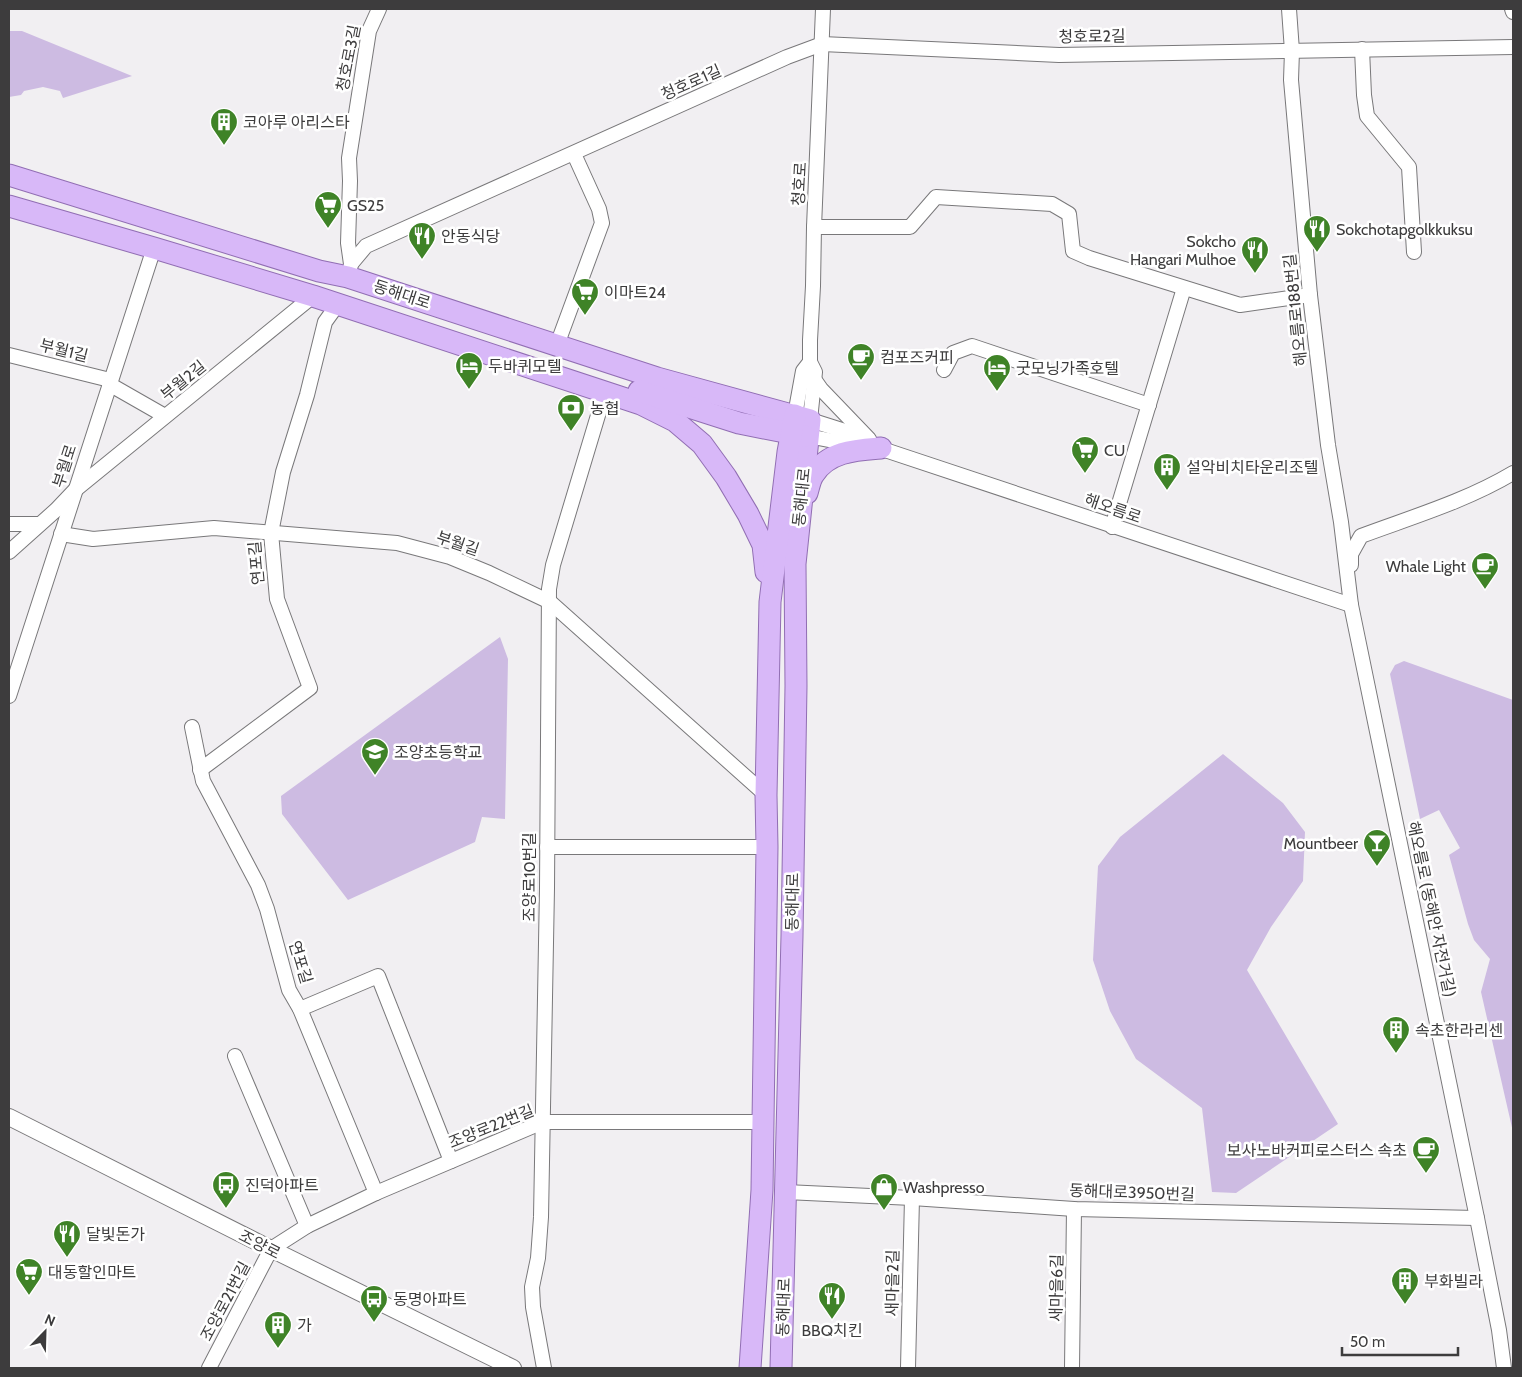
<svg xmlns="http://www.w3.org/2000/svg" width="1522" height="1377" font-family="Cabin,'Noto Sans KR',sans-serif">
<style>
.green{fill:#cdbbe2}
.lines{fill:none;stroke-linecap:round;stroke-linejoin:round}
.minor-casing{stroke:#79787a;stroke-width:16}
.tertiary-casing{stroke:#79787a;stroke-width:18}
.primary-casing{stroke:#916eb3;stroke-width:23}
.minor{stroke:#fff;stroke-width:14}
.tertiary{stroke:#fff;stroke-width:16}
.primary{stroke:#d8b8f8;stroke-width:21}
.labels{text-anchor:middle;stroke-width:5;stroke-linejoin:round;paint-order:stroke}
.street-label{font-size:16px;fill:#3d3c3d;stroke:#fff}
.poi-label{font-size:16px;fill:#3d3c3d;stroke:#fff;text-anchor:start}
</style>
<rect width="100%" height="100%" fill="#f1eff2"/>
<g class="green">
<polygon points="9,31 22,31 132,76 63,98 60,91 43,87 24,91 21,95 9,97"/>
<polygon points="500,637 508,659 505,819 482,817 475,842 348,900 282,814 281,796"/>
<polygon points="1404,661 1513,700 1513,1132 1481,992 1490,959 1474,940 1468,924 1449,855 1460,848 1439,810 1420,819 1390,674 1395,665"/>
<polygon points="1223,754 1283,803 1305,832 1303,881 1271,927 1247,970 1338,1124 1236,1193 1212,1192 1202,1108 1136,1059 1110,1011 1093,960 1098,866 1120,837"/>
</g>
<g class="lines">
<defs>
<g id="minor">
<polyline points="823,9 814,227 813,286 810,340 810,362 815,372 810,420 851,433 873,446 1351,605"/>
<polyline points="1289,9 1292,51 1291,80 1310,295 1328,445 1341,522 1351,605 1477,1218 1499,1330 1504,1368"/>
<polyline points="1512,9 1513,12"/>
<polyline points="1362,49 1364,95 1367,116 1409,167 1414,252"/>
<polyline points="814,227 910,227 936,197 1052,204 1069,214 1073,251 1089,258 1240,305 1310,295"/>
<polyline points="351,264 366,246 787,57 822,44 1059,55 1513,47"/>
<polyline points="350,269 351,264 348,243 350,181 349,158 369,31 379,9"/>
<polyline points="557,345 602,223 599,209 574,154"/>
<polyline points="9,355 110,380"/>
<polyline points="944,370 953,353 972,346 1149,405"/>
<polyline points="814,379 821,389 869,439"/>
<polyline points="109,384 165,416"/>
<polyline points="795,415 803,371 810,362"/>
<polyline points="808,436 849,444 859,443"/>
<polyline points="9,524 39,524"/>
<polyline points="1112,527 1184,288"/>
<polyline points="61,534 93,539 214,528 397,543 450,557 489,573 550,602 766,795"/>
<polyline points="9,552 56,510 75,490 313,296"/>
<path d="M1351,565V554L1361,536C1412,517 1466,501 1513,473"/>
<polyline points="9,696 154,248"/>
<polyline points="192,727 203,781 258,885 267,909 289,990 300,1009 376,1193"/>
<polyline points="200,770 310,688 277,599 271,533 283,472 307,395 325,322 338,304"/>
<polyline points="547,847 767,847"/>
<polyline points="300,1009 378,976 451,1161"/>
<polyline points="235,1056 307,1226"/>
<polyline points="786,1192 912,1198 1074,1209 1477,1218"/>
<polyline points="209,1368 271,1249 307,1226 376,1193 543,1122 762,1122"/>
<polyline points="544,1368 533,1307 532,1287 538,1258 541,1217 547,888 549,589 553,565 605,392"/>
<polyline points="908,1368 912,1198"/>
<polyline points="1072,1368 1074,1209"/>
</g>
<polyline id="tertiary" points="9,1117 271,1249 513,1368"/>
<g id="primary">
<polyline points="9,175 319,271 348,277 657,378 810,420 795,564 796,686 792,936 781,1368"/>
<polyline points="9,206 154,248 313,296 641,404 675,421 702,444 726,477 748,514 763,545 766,572"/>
<polyline points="639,391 739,423 805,436"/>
<path d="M807,493C809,487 810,479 814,474C829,451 856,450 881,448"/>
<polyline points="750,1368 762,1190 767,847 766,795 770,602 788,452 795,415"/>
</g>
</defs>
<use href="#minor" class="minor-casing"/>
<use href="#tertiary" class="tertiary-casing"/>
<use href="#primary" class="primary-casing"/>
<use href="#minor" class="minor"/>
<use href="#tertiary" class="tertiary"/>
<use href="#primary" class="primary"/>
</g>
<defs>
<symbol id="building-pin" viewBox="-11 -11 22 30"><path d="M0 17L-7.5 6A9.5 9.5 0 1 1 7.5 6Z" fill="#3f8327" stroke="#fff"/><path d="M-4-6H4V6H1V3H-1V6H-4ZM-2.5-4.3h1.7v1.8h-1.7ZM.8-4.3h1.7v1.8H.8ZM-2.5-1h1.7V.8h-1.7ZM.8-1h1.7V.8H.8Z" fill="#fff"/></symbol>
<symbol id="supermarket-pin" viewBox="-11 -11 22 30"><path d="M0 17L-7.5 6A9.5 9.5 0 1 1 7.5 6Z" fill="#3f8327" stroke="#fff"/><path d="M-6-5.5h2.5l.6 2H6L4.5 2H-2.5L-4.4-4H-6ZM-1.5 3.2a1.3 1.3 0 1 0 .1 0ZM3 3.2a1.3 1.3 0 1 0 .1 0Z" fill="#fff"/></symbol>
<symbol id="restaurant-pin" viewBox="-11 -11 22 30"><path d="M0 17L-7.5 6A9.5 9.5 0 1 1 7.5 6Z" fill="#3f8327" stroke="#fff"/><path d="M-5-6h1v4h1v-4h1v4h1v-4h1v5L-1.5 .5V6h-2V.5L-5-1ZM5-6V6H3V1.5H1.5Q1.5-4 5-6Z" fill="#fff"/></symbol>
<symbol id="cafe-pin" viewBox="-11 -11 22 30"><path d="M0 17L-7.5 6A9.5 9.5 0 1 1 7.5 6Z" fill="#3f8327" stroke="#fff"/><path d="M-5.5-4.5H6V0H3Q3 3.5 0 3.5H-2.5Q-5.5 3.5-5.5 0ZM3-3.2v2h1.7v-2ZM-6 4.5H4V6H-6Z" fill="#fff"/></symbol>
<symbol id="hotel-pin" viewBox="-11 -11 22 30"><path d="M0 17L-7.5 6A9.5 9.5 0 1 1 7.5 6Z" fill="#3f8327" stroke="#fff"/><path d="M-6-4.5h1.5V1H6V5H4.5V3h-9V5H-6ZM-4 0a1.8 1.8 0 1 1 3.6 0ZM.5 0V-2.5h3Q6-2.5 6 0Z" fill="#fff"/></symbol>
<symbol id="bank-pin" viewBox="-11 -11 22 30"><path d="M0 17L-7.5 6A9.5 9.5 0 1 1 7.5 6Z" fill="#3f8327" stroke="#fff"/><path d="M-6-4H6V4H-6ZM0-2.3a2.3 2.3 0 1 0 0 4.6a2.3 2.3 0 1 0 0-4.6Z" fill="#fff"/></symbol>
<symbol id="school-pin" viewBox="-11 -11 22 30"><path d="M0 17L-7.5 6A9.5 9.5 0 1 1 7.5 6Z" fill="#3f8327" stroke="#fff"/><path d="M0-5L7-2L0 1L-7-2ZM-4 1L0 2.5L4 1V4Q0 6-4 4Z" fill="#fff"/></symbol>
<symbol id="bar-pin" viewBox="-11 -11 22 30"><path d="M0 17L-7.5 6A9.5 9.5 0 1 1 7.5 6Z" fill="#3f8327" stroke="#fff"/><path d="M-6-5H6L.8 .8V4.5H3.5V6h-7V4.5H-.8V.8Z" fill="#fff"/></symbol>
<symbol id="bus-pin" viewBox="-11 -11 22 30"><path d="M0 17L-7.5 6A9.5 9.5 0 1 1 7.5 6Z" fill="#3f8327" stroke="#fff"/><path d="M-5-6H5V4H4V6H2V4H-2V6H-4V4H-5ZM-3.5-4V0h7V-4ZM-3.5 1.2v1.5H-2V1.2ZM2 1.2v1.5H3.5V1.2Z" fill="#fff"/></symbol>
<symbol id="shop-pin" viewBox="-11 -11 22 30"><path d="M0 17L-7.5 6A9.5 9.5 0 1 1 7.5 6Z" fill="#3f8327" stroke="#fff"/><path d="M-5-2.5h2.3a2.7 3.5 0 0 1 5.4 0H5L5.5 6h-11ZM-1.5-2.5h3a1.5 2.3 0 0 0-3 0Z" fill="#fff"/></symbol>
</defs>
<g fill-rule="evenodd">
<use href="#building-pin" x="208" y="106" width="32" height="43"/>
<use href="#supermarket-pin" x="312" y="189" width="32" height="43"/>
<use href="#restaurant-pin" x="1301" y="213" width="32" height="43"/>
<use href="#restaurant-pin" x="406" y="220" width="32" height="43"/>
<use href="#restaurant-pin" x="1239" y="234" width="32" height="43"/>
<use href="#supermarket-pin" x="569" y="276" width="32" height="43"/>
<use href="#cafe-pin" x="845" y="341" width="32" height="43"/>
<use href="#hotel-pin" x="453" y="350" width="32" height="43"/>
<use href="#hotel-pin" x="981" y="352" width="32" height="43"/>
<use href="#bank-pin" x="555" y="392" width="32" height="43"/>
<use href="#supermarket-pin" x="1069" y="434" width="32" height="43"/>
<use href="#building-pin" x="1151" y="451" width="32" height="43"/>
<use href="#cafe-pin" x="1469" y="550" width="32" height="43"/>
<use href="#school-pin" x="359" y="736" width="32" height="43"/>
<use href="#bar-pin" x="1361" y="827" width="32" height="43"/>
<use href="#building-pin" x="1380" y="1014" width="32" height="43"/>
<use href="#cafe-pin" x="1410" y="1134" width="32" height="43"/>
<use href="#bus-pin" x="210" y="1169" width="32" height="43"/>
<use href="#shop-pin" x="868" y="1171" width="32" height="43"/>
<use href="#restaurant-pin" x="51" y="1218" width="32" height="43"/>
<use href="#supermarket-pin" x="13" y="1256" width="32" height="43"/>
<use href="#building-pin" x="1389" y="1265" width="32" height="43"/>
<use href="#restaurant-pin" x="816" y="1280" width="32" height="43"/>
<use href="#bus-pin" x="358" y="1283" width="32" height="43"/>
<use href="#building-pin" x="262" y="1309" width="32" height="43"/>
</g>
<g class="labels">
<g class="street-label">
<text transform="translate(1092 36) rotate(-1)" y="6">청호로2길</text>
<text transform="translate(348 58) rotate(-79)" y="6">청호로3길</text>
<text transform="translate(691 82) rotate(-24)" y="6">청호로1길</text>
<text transform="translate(799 184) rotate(-87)" y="6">청호로</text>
<text transform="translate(402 294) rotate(18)" y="6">동해대로</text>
<text transform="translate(1295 310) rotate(-96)" y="6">해오름로188번길</text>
<text transform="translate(64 350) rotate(14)" y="6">부월1길</text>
<text transform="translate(183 380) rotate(-39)" y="6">부월2길</text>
<text transform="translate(64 466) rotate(-72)" y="6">부월로</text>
<text transform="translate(801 497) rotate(-84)" y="6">동해대로</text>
<text transform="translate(1113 508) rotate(19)" y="6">해오름로</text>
<text transform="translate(458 543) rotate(19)" y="6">부월길</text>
<text transform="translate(256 563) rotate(-95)" y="6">연포길</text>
<text transform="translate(529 877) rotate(-90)" y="6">조양로10번길</text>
<text transform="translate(792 902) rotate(-89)" y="6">동해대로</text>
<text transform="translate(1432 909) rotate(78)" y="6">해오름로 (동해안 자전거길)</text>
<text transform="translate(301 962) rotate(73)" y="6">연포길</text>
<text transform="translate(491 1126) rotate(-22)" y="6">조양로22번길</text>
<text transform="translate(1132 1192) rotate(2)" y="6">동해대로3950번길</text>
<text transform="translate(260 1244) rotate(27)" y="6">조양로</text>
<text transform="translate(892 1283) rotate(-89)" y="6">새마을2길</text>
<text transform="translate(1056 1288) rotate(-89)" y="6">새마을6길</text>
<text transform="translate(225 1301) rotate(-62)" y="6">조양로21번길</text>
<text transform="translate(783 1307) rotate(-88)" y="6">동해대로</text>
</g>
<g class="poi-label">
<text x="243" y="128">코아루 아리스타</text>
<text x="347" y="211">GS25</text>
<text x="1336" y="235">Sokchotapgolkkuksu</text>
<text x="441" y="242">안동식당</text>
<text x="1236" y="247" text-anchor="end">Sokcho<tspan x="1236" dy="18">Hangari Mulhoe</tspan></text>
<text x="604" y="298">이마트24</text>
<text x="880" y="363">컴포즈커피</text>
<text x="488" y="372">두바퀴모텔</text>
<text x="1016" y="374">굿모닝가족호텔</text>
<text x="590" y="414">농협</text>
<text x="1104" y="456">CU</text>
<text x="1186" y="473">설악비치타운리조텔</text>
<text x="1466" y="572" text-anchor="end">Whale Light</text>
<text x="394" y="758">조양초등학교</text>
<text x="1358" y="849" text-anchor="end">Mountbeer</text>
<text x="1415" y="1036">속초한라리센</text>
<text x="1407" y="1156" text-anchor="end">보사노바커피로스터스 속초</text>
<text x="245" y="1191">진덕아파트</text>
<text x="903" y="1193">Washpresso</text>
<text x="86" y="1240">달빛돈가</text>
<text x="48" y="1278">대동할인마트</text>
<text x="1424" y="1287">부화빌라</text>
<text x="393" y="1305">동명아파트</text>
<text x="297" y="1331">가</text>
<text x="832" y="1336" text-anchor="middle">BBQ치킨</text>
</g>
</g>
<rect width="1522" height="1377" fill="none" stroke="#3d3c3d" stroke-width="20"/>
<g transform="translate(45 1332) rotate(23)" stroke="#ffffff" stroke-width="4" paint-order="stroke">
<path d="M0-4L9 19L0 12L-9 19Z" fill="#3d3c3d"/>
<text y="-8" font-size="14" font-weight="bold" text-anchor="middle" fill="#3d3c3d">N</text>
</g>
<path d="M1342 1347v8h116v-8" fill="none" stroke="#3d3c3d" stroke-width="2.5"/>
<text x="1350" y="1347" font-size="15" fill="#3d3c3d" stroke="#ffffff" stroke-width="4" paint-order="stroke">50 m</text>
</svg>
